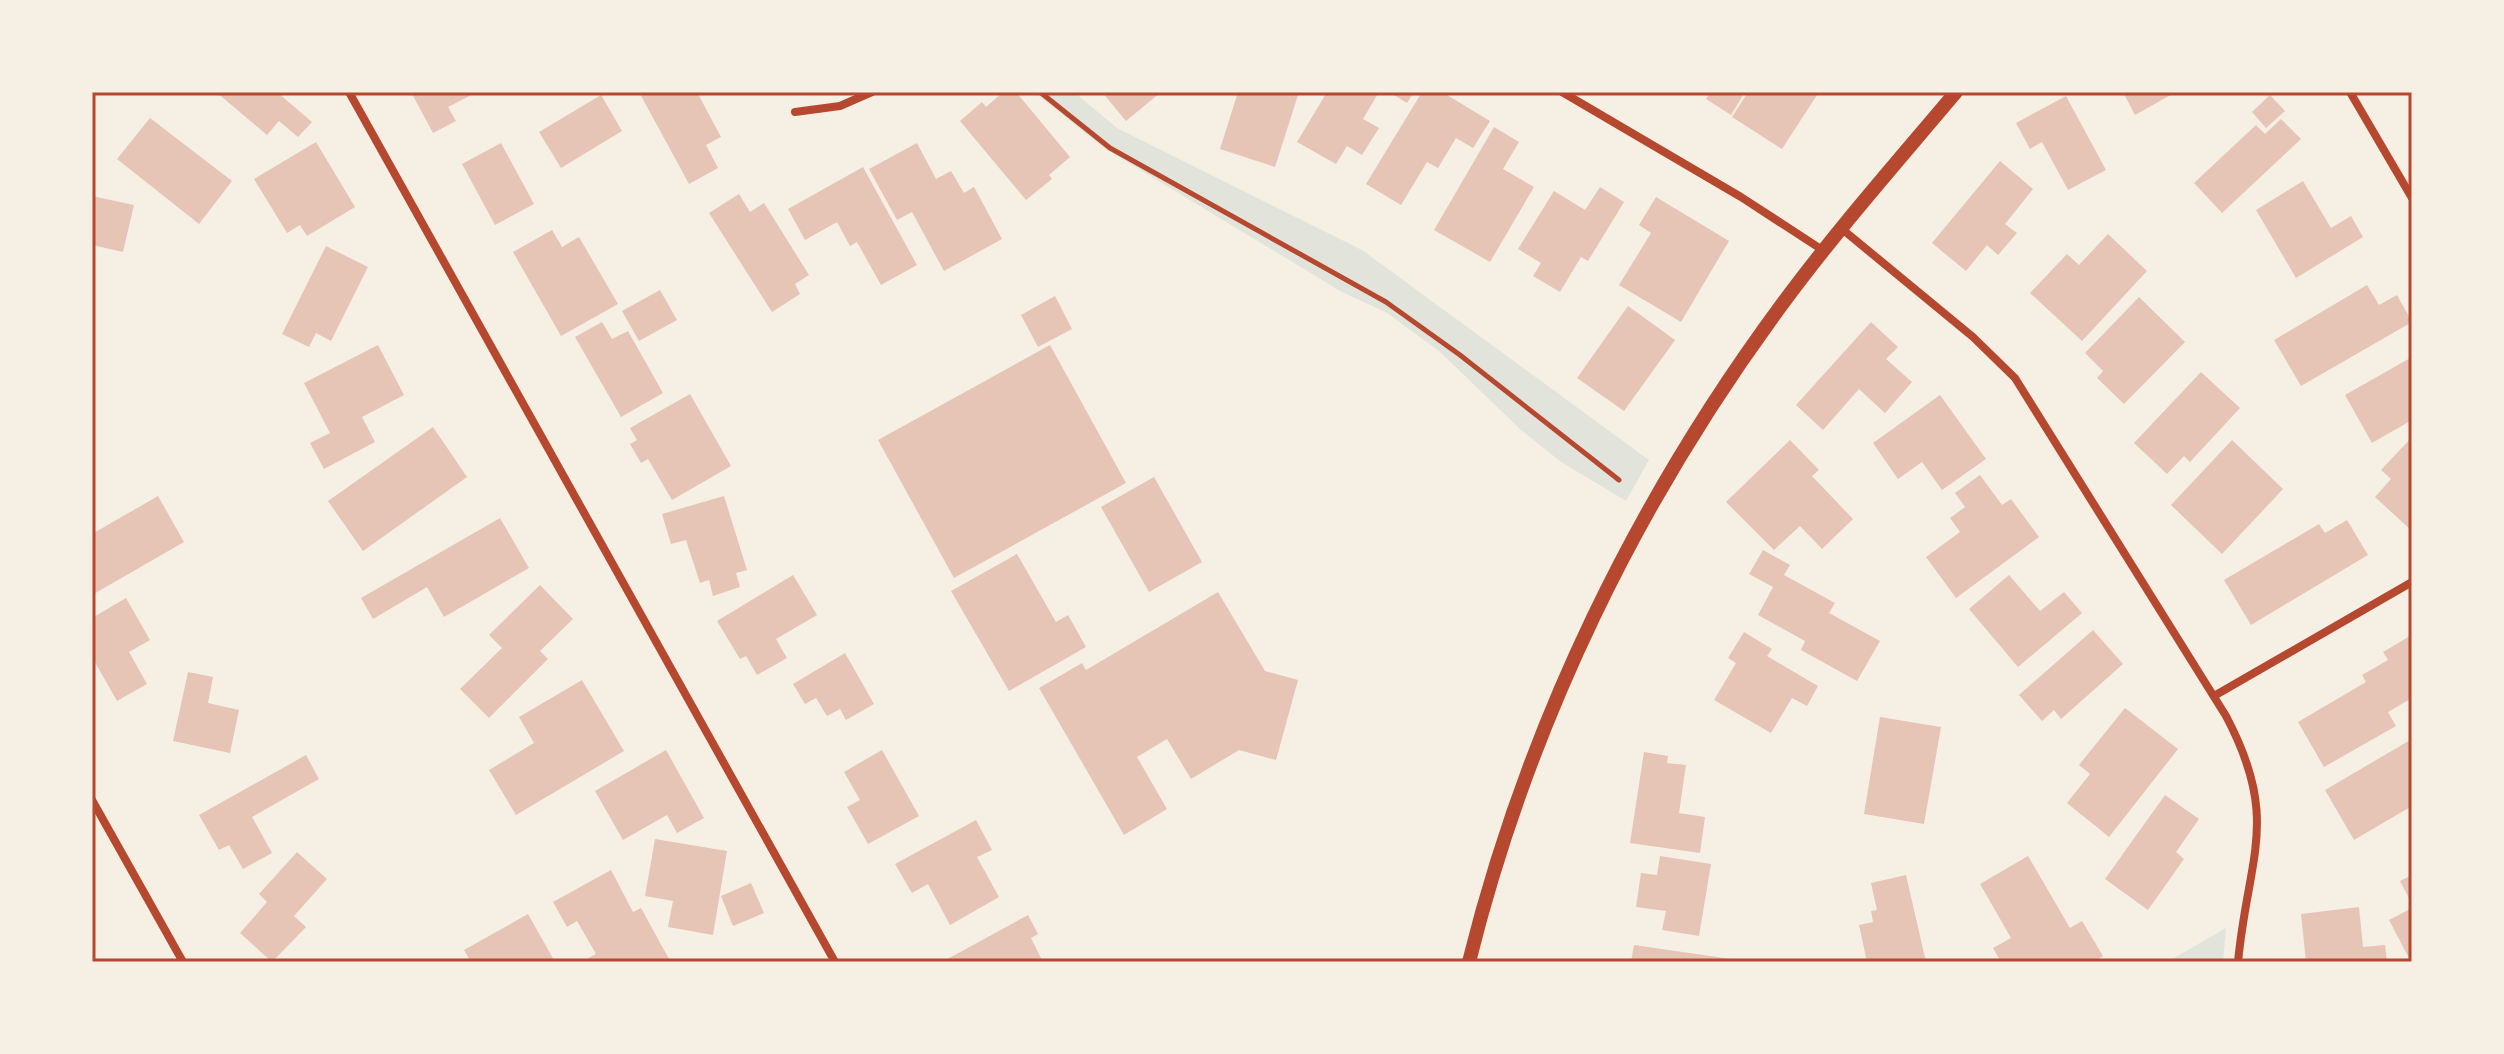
<svg xmlns="http://www.w3.org/2000/svg" width="2504" height="1054" font-family="'Sofia Sans Condensed',sans-serif">
<style>
.green{fill:#e2e4dc}
.building{fill:#e6c5b7}
.lines{fill:none;stroke-linecap:round;stroke-linejoin:round}
.path{stroke:#b5482f;stroke-width:5}
.minor{stroke:#b5482f;stroke-width:8}
.tertiary{stroke:#b5482f;stroke-width:14}
.neatline{fill:none;stroke:#b5482f;stroke-width:3}
</style>
<rect width="100%" height="100%" fill="#f6efe4"/>
<g class="green">
<polygon points="1034,92 1074,92 1117,128 1362,250 1649,460 1626,501 1561,462 1520,429 1439,351 1387,313 1342,292 1104,148"/>
<polygon points="2226,928 2223,962 2167,962"/>
</g>
<g class="building">
<polygon points="216,92 277,92 312,122 298,137 279,121 267,135"/>
<polygon points="411,92 477,92 448,107 456,121 433,133"/>
<polygon points="639,92 697,92 721,137 706,145 718,168 689,184"/>
<polygon points="1003,92 1016,92 1070,157 1049,175 1052,179 1026,200 960,121 982,102 986,107"/>
<polygon points="1102,92 1161,92 1126,121"/>
<polygon points="1238,92 1299,92 1275,167 1220,149"/>
<polygon points="1327,92 1379,92 1363,119 1379,128 1362,155 1347,146 1336,164 1297,142"/>
<polygon points="1389,92 1414,92 1407,103"/>
<polygon points="1422,92 1442,92 1490,121 1473,148 1456,138 1438,168 1427,162 1401,205 1366,184"/>
<polygon points="1711,92 1745,92 1731,115 1706,99"/>
<polygon points="1748,92 1819,92 1782,149 1732,117"/>
<polygon points="2123,92 2176,92 2135,115"/>
<polygon points="601,95 622,131 561,168 539,132"/>
<polygon points="2270,95 2285,111 2266,128 2252,112"/>
<polygon points="2066,96 2106,170 2068,190 2042,142 2030,149 2016,123"/>
<polygon points="150,118 232,181 199,224 117,159"/>
<polygon points="2281,119 2301,139 2222,213 2194,183 2256,125 2265,134"/>
<polygon points="1494,127 1519,142 1503,169 1534,187 1490,262 1434,230"/>
<polygon points="316,142 355,207 307,236 300,225 287,233 254,179"/>
<polygon points="501,143 534,204 495,225 462,164"/>
<polygon points="917,143 936,179 951,171 964,193 974,187 1002,239 944,271 912,212 897,220 869,169"/>
<polygon points="2000,161 2033,189 2005,224 2017,233 1998,255 1987,245 1966,271 1932,243"/>
<polygon points="863,167 917,265 881,285 857,242 850,246 837,222 805,240 788,209"/>
<polygon points="2303,181 2331,228 2351,216 2363,237 2296,278 2256,210"/>
<polygon points="1600,187 1624,202 1588,261 1581,257 1560,292 1533,276 1541,263 1518,249 1554,191 1585,210"/>
<polygon points="739,194 750,212 764,203 809,275 795,284 800,294 772,312 709,213"/>
<polygon points="92,196 134,205 123,252 92,245"/>
<polygon points="1656,197 1729,241 1681,322 1619,285 1651,233 1639,225"/>
<polygon points="552,230 562,247 579,237 618,304 561,336 513,252"/>
<polygon points="2108,234 2147,271 2082,341 2030,293 2067,254 2079,265"/>
<polygon points="326,246 368,267 331,341 316,333 309,347 282,334"/>
<polygon points="2367,285 2379,305 2397,295 2412,322 2301,386 2274,340"/>
<polygon points="660,290 677,320 639,341 622,311"/>
<polygon points="1055,296 1072,329 1038,347 1021,315"/>
<polygon points="2139,297 2185,342 2124,404 2097,378 2103,371 2085,353"/>
<polygon points="1628,306 1675,340 1624,411 1577,378"/>
<polygon points="602,322 612,339 628,331 663,393 621,417 575,337"/>
<polygon points="1871,322 1898,347 1886,359 1912,382 1885,413 1859,389 1823,430 1796,405"/>
<polygon points="378,345 404,395 362,417 375,442 324,469 310,443 330,433 304,383"/>
<polygon points="1050,345 1126,483 954,578 878,440"/>
<polygon points="2412,357 2412,420 2372,443 2345,395"/>
<polygon points="2201,372 2240,408 2190,462 2184,456 2167,474 2134,443"/>
<polygon points="690,394 731,466 672,500 648,459 641,463 630,444 637,440 630,428"/>
<polygon points="1940,395 1986,459 1942,490 1922,462 1898,479 1873,443"/>
<polygon points="433,427 467,477 363,551 328,501"/>
<polygon points="2412,437 2412,531 2375,497 2391,479 2381,470"/>
<polygon points="1790,440 1819,470 1812,476 1853,519 1822,549 1800,526 1774,550 1726,502"/>
<polygon points="2232,440 2283,489 2222,554 2171,505"/>
<polygon points="1980,475 2002,505 2011,499 2039,537 1956,598 1926,557 1960,532 1950,518 1965,507 1955,493"/>
<polygon points="1154,477 1202,562 1149,592 1101,507"/>
<polygon points="158,496 184,542 92,595 92,534"/>
<polygon points="724,496 747,570 736,573 740,587 713,596 709,580 700,583 686,540 671,544 662,514"/>
<polygon points="500,518 529,568 444,617 427,587 373,619 361,598"/>
<polygon points="2347,520 2368,555 2251,625 2224,580 2319,524 2325,533"/>
<polygon points="1763,550 1790,565 1784,575 1835,603 1829,613 1880,641 1857,681 1801,650 1805,641 1758,615 1773,587 1749,574"/>
<polygon points="1017,554 1056,622 1068,615 1086,647 1009,691 951,591"/>
<polygon points="793,575 817,615 776,639 787,658 757,675 746,656 740,659 717,621"/>
<polygon points="2009,575 2040,611 2064,592 2082,613 2018,667 1969,609"/>
<polygon points="540,585 573,619 540,651 548,659 489,718 460,689 502,648 489,635"/>
<polygon points="1218,592 1265,671 1298,680 1276,760 1239,750 1191,779 1167,739 1137,757 1167,809 1124,835 1039,688 1082,663 1086,670"/>
<polygon points="126,598 150,640 129,652 147,684 117,701 92,657 92,618"/>
<polygon points="2093,630 2123,664 2061,719 2054,710 2042,721 2019,695"/>
<polygon points="1744,632 1772,649 1767,656 1818,686 1807,706 1792,698 1771,733 1714,700 1736,663 1728,658"/>
<polygon points="2410,636 2412,698 2388,712 2396,726 2324,767 2298,722 2366,682 2362,675 2388,660 2383,652"/>
<polygon points="845,653 874,704 846,720 840,709 827,716 816,698 805,704 793,684"/>
<polygon points="188,672 213,677 208,703 239,710 230,753 173,741"/>
<polygon points="582,680 624,751 516,815 489,770 534,743 519,717"/>
<polygon points="2125,708 2178,749 2109,837 2067,803 2090,774 2079,765"/>
<polygon points="1880,717 1941,727 1924,824 1864,814"/>
<polygon points="2412,739 2412,806 2354,840 2325,790"/>
<polygon points="666,750 704,818 677,833 667,815 623,840 595,791"/>
<polygon points="882,750 919,816 868,844 847,807 860,800 844,772"/>
<polygon points="1644,752 1668,756 1667,763 1686,765 1679,813 1705,817 1700,853 1630,843"/>
<polygon points="306,755 319,779 252,817 272,853 243,869 229,845 219,850 199,815"/>
<polygon points="2165,795 2199,819 2176,852 2184,859 2148,910 2105,879"/>
<polygon points="976,820 992,850 977,857 999,897 950,925 928,884 912,893 895,864"/>
<polygon points="655,839 727,851 713,935 668,927 673,901 645,896"/>
<polygon points="297,852 327,879 294,916 306,927 272,962 240,933 267,902 259,894"/>
<polygon points="1660,856 1711,864 1699,936 1662,930 1666,911 1636,907 1641,873 1657,875"/>
<polygon points="2028,856 2070,928 2082,921 2103,956 2093,962 2001,962 1993,948 2011,938 1980,884"/>
<polygon points="611,870 633,912 641,908 669,959 663,962 581,962 596,954 577,921 567,927 553,902"/>
<polygon points="1906,875 1926,962 1867,962 1859,925 1873,922 1871,911 1877,910 1871,883"/>
<polygon points="2412,875 2412,904 2400,881"/>
<polygon points="751,883 764,913 733,926 721,896"/>
<polygon points="2359,907 2363,947 2385,945 2387,962 2306,962 2301,914"/>
<polygon points="2412,908 2412,959 2410,960 2389,920"/>
<polygon points="528,914 555,962 471,962 464,950"/>
<polygon points="1028,915 1038,934 1031,938 1043,962 942,962"/>
<polygon points="1634,945 1738,960 1738,962 1631,962"/>
</g>
<g class="lines">
<polyline class="path" points="1040,92 1110,148 1386,302 1460,355 1619,480"/>
<g class="minor">
<polyline points="349,92 835,962"/>
<polyline points="1562,92 1741,197 1824,251"/>
<polyline points="2350,92 2412,198"/>
<polyline points="795,112 840,106 872,92"/>
<path d="M1842,229L1973,337L2015,378L2226,716C2281,820 2248,856 2238,962"/>
<polyline points="2214,696 2412,582"/>
<polyline points="92,800 183,962"/>
</g>
<path class="tertiary" d="M1469,962C1528,724 1637,500 1783,303C1837,230 1897,162 1956,92"/>
</g>
<rect width="2504" height="1054" fill="none" stroke="#f6efe4" stroke-width="188"/>
<rect x="94" y="94" width="2316" height="866" class="neatline"/>
</svg>
